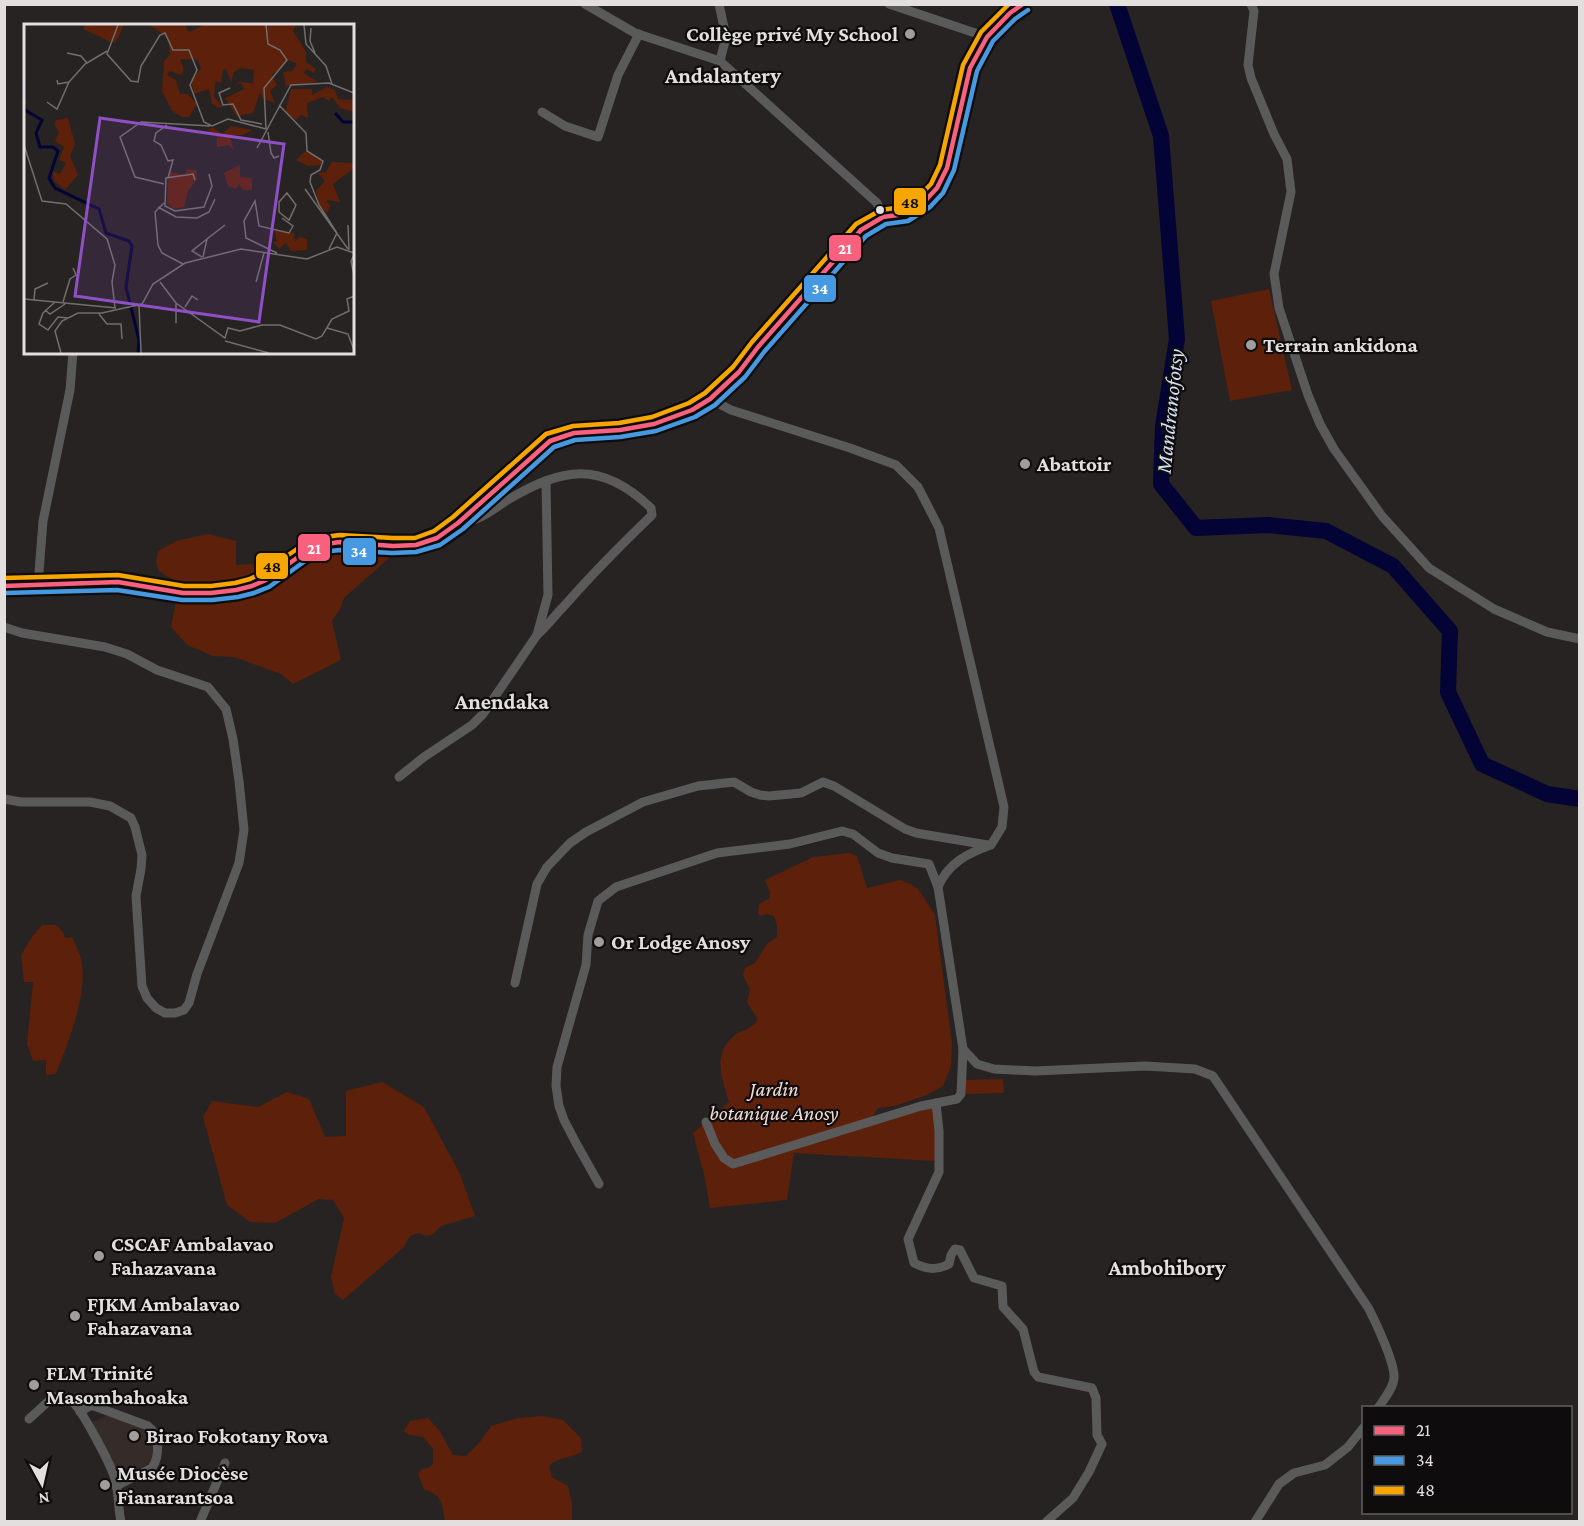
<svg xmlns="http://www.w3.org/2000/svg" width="1584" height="1526" font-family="'Crimson Pro',serif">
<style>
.built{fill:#352b29}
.green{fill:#5d200a}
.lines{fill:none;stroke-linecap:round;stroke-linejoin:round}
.river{stroke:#030335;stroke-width:16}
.minor{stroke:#5b5a5a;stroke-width:9}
.primary{stroke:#5c5a5b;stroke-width:15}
.bus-1-casing{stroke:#0e0c0c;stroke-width:9}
.bus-2-casing{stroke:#0e0c0c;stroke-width:9}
.bus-3-casing{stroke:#0e0c0c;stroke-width:9}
.bus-1{stroke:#f8607d;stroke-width:4.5}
.bus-2{stroke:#4699e1;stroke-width:4.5}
.bus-3{stroke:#f7a600;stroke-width:4.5}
.poi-dot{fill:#a09d9c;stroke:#0e0c0c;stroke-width:2}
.bus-dot{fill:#e2dfde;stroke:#0e0c0c;stroke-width:2}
.labels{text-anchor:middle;stroke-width:4.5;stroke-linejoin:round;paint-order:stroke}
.poi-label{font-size:21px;font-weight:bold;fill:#e2dfde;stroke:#0e0c0c;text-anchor:start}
.park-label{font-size:21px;font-style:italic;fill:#f3dbd4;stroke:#0e0c0c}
.neighbourhood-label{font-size:22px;font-weight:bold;fill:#e2dfde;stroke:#0e0c0c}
.water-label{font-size:22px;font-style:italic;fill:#d5e1f3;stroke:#0e0c0c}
.inset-river{fill:none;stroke:#030335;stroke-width:3}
.inset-road{fill:none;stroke:#716e6d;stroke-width:1.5}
.view{fill:#9050c5;fill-opacity:0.15;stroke:#9050c5;stroke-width:3}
.inset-edge{fill:none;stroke:#e2dfde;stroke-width:3}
.line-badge{stroke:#0e0c0c;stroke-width:2}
.badge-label{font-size:16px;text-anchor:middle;font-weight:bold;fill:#fff}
.pale-badge-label{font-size:16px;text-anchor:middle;font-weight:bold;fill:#111}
</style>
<rect width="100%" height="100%" fill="#262322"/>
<polygon class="built" points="108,1415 137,1425 149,1434 154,1441 155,1454 149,1464 118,1478 90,1423"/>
<g class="green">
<polygon points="1269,289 1292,390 1230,401 1211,301"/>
<path d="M208,534L236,541V565L253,564L255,574C219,585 192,594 159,571L156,562L158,551L176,541Z"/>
<polygon points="326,544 397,551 344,598 340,609 332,621 341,660 293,684 281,674 234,657 213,656 187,645 171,627 177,596 227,596"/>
<path d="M849,853L857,856L867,888L900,880L911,884L918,889L935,915L952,1044L951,1067L943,1086L927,1095L895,1106L878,1108L870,1122L935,1106L936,1157L934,1161L794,1153L787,1200L710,1208L705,1178L693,1133L729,1102C722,1080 712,1053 734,1036C737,1032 742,1032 747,1029C751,1027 754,1024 758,1020L747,1002L750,990L743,975L745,968L755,963L767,944L777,937V926L774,916L766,914L761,916L758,914L759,904L770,898V892L765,880L813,857Z"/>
<path d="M42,925H56L63,932L65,938L72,937C75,944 79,951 81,959C89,991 68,1043 56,1074L46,1075V1060L33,1061L27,1044L33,982H24L21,955L32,937Z"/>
<polygon points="1003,1079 1004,1093 966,1094 965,1080"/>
<polygon points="382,1082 424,1107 460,1174 475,1216 441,1226 432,1235 426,1236 419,1233 410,1236 403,1248 343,1300 335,1294 331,1277 344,1218 333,1200 319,1199 275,1223 250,1222 227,1205 203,1117 212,1101 258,1107 287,1092 309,1099 325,1137 346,1136 346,1091"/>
<path d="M542,1416L563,1420L581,1438L582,1452C572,1457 557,1458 549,1466L552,1477L568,1486L572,1504V1521L445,1520C441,1500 443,1497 424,1489L418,1474L422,1469L428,1468L433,1464V1449L423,1437L409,1435L404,1431L410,1421L428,1418L439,1430L453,1455L466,1456L479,1443L491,1426L518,1418Z"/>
</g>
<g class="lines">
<polyline class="river" points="1117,4 1161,136 1177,339 1163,426 1161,484 1196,528 1268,525 1326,531 1393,566 1450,631 1448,692 1482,764 1547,794 1580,799"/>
<g class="minor">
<polyline points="585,4 635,33 720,61 877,203 883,217"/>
<polyline points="719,4 726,37 720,61"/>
<polyline points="889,4 987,37"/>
<polyline points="1251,4 1254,11 1248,65 1251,78 1274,134 1287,159 1291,192 1274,274 1279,308 1308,395 1320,424 1334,449 1382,516 1429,568 1494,609 1547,632 1580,639"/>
<polyline points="542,112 565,126 598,137 618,75 639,34"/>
<path d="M710,399L731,410L850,448L896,465L918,487L939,528L1004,807L1002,827L991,845C968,853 948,863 938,887"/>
<path d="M461,522C478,522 492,510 506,501C562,467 601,460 651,508L652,515C622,544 593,573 566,604C556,614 548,625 537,635"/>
<polyline points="38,585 43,521 70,390 73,352"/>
<polyline points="4,627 22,633 105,647 127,654 157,670 208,687 226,709 233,739 239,781 244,830 239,863 197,974 189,1003 184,1010 175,1013 165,1013 156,1008 147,998 142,986 136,896 141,869 142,855 135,827 131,818 110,806 90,802 21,802 4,799"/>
<polyline points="399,777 424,757 472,725 483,714 537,635 548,595 546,482"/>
<polyline points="515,983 537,884 547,867 570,843 586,832 643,802 698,786 734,782 751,792 760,795 769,796 801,793 823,782 834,786 905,829 916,833 988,845"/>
<path d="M963,1049L977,1064L994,1069L1035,1071L1145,1066L1195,1069L1213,1076L1369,1309C1376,1323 1395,1363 1394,1378C1393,1389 1384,1399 1378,1408"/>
<path d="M936,1103L939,1131V1172L908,1239L914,1263C926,1269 936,1271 949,1264L951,1255L955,1249L960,1250L974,1278L1002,1286L1003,1307L1023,1329L1034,1372L1038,1377L1092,1388L1096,1398L1097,1435L1102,1444L1089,1472L1073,1498L1046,1522"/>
<polyline points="599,1184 576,1143 564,1120 559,1106 556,1086 557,1067 586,965 588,935 598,901 616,887 717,853 790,844 842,831 853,834 878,853 892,858 929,864 938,887 963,1049 961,1094 957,1099 921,1106 733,1164 724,1158 715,1144 706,1122"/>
<path d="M80,1412L90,1406H94L148,1426C160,1435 160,1456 152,1468L116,1486"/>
<path d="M29,1419L53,1397C59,1396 65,1397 71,1401C81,1407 111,1465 115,1479C119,1493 118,1508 121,1522"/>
<polyline points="200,1522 225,1463"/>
<polyline points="1255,1522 1279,1484 1294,1473 1325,1465 1348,1447 1364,1427"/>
</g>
<polyline class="primary" points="4,586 118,582 126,584 152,587 183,593 211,593 236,590 252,586 266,580 301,555 319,545 340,542 393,546 416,545 437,538 458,523 550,441 562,436 574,433 620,430 654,424 692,410 710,399 739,372 758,347 861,230 883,217 905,214 925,201 937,188 947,168 970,68 987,37 1010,13 1024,4"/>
<defs>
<polyline id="bus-1" points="4,586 118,582 183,593 211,593 236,590 252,586 266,580 301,555 319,545 340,542 393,546 416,545 437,538 458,523 550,441 574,433 620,430 654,424 692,410 710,399 739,372 758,347 861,230 883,217 905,214 925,201 937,188 947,168 970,68 987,37 1010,13 1023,4"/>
<polyline id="bus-2" points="4,593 117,590 182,600 212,600 238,597 254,593 269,587 305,561 321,552 340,550 392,553 416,552 440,545 463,529 554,447 575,440 620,437 656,431 695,417 715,405 745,377 764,352 866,236 886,224 908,221 930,207 943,193 954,170 977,71 993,41 1015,19 1028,10"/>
<polyline id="bus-3" points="4,578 118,575 184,586 211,586 235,583 250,579 262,573 297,549 317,538 340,535 393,538 415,538 434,531 453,517 546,434 573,426 619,423 652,417 689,403 705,393 733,367 752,342 856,224 881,210 902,207 920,195 931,184 940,165 963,65 981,32 1009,4"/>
</defs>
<use href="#bus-1" class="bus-1-casing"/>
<use href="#bus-2" class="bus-2-casing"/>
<use href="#bus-3" class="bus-3-casing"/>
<use href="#bus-1" class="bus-1"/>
<use href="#bus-2" class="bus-2"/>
<use href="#bus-3" class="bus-3"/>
</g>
<g class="poi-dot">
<circle cx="910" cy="34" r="6"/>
<circle cx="1251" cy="345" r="6"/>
<circle cx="1025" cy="464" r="6"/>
<circle cx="599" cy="942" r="6"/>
<circle cx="99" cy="1256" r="6"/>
<circle cx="75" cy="1316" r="6"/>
<circle cx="34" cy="1385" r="6"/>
<circle cx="134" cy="1436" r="6"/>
<circle cx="105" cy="1485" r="6"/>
</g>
<circle class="bus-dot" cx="880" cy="210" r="5"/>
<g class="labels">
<g class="poi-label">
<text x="898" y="41" text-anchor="end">Collège privé My School</text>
<text x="1263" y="352">Terrain ankidona</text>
<text x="1037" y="471">Abattoir</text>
<text x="611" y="949">Or Lodge Anosy</text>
<text x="111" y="1251">CSCAF Ambalavao<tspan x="111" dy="24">Fahazavana</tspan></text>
<text x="87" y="1311">FJKM Ambalavao<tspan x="87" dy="24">Fahazavana</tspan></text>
<text x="46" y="1380">FLM Trinité<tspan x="46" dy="24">Masombahoaka</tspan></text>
<text x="146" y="1443">Birao Fokotany Rova</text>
<text x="117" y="1480">Musée Diocèse<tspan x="117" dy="24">Fianarantsoa</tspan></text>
</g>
<g class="park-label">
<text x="774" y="1096">Jardin<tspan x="774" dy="24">botanique Anosy</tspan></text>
</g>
<g class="neighbourhood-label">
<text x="723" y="83">Andalantery</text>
<text x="502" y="709">Anendaka</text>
<text x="1167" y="1275">Ambohibory</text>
</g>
<g class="water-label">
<text transform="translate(1169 411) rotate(-84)" y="8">Mandranofotsy</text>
</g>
</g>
<g transform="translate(24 24)">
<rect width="330" height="330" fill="#262322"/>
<path d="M61,1H99V3L92,18H87L59,5ZM125,1H161L165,8L180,1H272L269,7L282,28V38L292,45L290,49L282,45L280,49L294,58L262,62L259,48L268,47L273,40L265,36L248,51L253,61L246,67L251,79L239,75L236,69L229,89L213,92L201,74L220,65L217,59L210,62L215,58L229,59L230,46L217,44L210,48L207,58L202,45L199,46L197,59L192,57L191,62L190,73L199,82L195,84L188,80L185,65L170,70L167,55L177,45L174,36L156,35L160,46L157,51L146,47L143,51L152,56L156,70H164L173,80L165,93H158L148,87L138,67L140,37L146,31L144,13ZM303,63L311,66L314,75L330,76V88L316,84L308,73L305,77L299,73L283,79L284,94L277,91L272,96L261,89L267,65H288V71ZM44,94L51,120L46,132L54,151L41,166L31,158L28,147L36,150L42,139L35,136L40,123L31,117L35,108L31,102L32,96ZM207,102L228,106L219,111H205L210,126L205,121L193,123V110L183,107L189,103L198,110ZM281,127L298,137L296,141L284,142L272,136ZM308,138L330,139V144L309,160L316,178L302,176L306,182L303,189L295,182L292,167L301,157L294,149L302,148ZM216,141V153L228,154V166H219L215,160L212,165L204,162L200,149ZM163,145L172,146L173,155L164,167L160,183L150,185L143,179L145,148L161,151ZM250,206L270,209L271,217L276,213L283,215V226L267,227L262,219L255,225L249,218L253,217Z" fill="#5d200a"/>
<path class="inset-river" d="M0,56V76M0,81L1,86L18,96L12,109L16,123H29L34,127L25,154L31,164L75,185L82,209L105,217L108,222L102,263L115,316L114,329M311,89L319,98H330"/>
<path class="inset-road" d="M94,1L83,30L107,57L114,58L117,42L136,11L141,9L149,26H165L173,46L166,61L180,98L188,102L204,95L242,105M280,1L282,20L302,42L308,60M287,4L286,17L291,29M43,29L57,32L63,39L83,27M33,56L34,60L45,58L62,39M206,64L195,69L199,81L209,80L217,96L238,100M23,78L33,85L45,58M255,81L282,109L283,127L299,137L296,146L287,151L286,158L295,181L313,209L305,225M143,101L132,109L130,117L137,121L144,137L149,136L144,154M242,105L240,64L263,36L256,26L244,20L242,1M244,108L247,129L250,134L255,132M0,121L18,177L42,180L83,215L91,241L88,258L91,284M233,124L267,61L305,59L330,69M171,156L169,150L142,154L141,182L151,187L180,183L188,162L185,150M140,160L111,153L96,113L117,98L186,102M281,165L324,225M263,169L272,181L265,196L255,188V178ZM140,179L131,188L134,221L138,229L159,240M134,183L152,193L173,194L185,188L191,175M324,201L325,226M253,229L222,214L220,197L231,177L235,202L265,209L269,202L258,194M330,231L327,237L330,251M178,233L168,227L183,215M179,233L183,215L201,201M136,258L152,279L201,314L204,304L216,307L238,301H256L292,315L298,312L308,295L325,287L323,275L330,272M232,258L240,229M0,275L92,284M10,276L11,265L24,259M31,278L19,289L15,300L24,306L34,293L44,294M39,278L46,255L52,251L49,244M115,281L117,329M161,283L168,272L174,276M21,286L26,290L41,280M75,290L83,300H97L98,315M152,299V279M303,304L324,310L330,326M201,317L245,329M37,329L31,307L38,297L54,289H78L118,280L129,260L161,239L217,225L283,235L313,223L330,229"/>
<path class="view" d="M76,94L260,120L235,298L51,272Z"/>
<rect width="330" height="330" class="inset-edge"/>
</g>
<g class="line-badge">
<rect x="893" y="187" width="34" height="29" rx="6" fill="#f7a600"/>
<rect x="828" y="234" width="34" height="28" rx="6" fill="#f8607d"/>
<rect x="803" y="274" width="34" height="29" rx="6" fill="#4699e1"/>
<rect x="297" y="533" width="34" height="29" rx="6" fill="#f8607d"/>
<rect x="342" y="537" width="35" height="29" rx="6" fill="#4699e1"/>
<rect x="255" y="552" width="34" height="28" rx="6" fill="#f7a600"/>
</g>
<g class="badge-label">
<text x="845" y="254">21</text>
<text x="820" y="294">34</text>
<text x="314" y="554">21</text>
<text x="359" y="557">34</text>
</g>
<g class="pale-badge-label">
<text x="910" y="208">48</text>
<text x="272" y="572">48</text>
</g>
<rect width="1584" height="1526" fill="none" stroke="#e2dfde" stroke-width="12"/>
<rect x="1362" y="1406" width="210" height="108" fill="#0e0c0c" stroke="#636060" stroke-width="1.5"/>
<rect x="1374" y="1426" width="30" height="9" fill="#f8607d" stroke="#636060" stroke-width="1.5"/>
<text x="1416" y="1436" font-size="18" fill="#e2dfde">21</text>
<rect x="1374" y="1456" width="30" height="9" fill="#4699e1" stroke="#636060" stroke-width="1.5"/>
<text x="1416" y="1466" font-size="18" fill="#e2dfde">34</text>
<rect x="1374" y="1486" width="30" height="9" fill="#f7a600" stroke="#636060" stroke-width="1.5"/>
<text x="1416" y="1496" font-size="18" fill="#e2dfde">48</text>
<g transform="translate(42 1484) rotate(172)" stroke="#0e0c0c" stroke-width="4.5" paint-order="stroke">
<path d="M0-4.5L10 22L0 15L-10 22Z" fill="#e2dfde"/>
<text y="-9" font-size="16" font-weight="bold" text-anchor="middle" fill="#e2dfde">N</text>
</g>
</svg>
